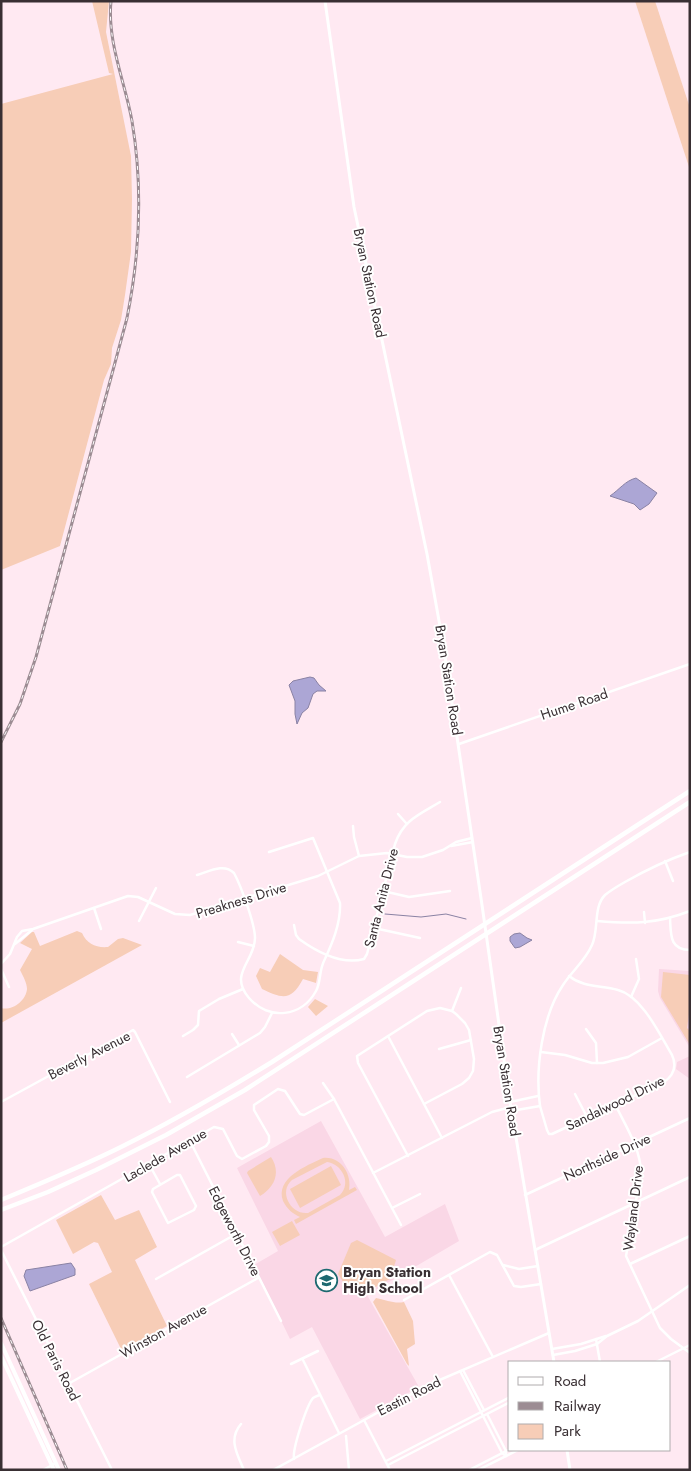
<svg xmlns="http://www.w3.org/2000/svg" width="691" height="1471" font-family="Jost,sans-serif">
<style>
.built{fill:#fad7e6}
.green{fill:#f7cdb7;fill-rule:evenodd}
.water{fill:#aca6d5;stroke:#8a82a4}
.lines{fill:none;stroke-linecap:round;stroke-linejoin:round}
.stream{stroke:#8a82a4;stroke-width:1}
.minor{stroke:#fff;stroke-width:2.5}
.tertiary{stroke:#fff;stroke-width:2.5}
.secondary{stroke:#fff;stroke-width:3}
.trunk{stroke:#fff;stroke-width:4}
.motorway{stroke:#fff;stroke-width:4.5}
.rail-casing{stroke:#9c8c93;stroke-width:3}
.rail{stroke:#fff;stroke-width:1;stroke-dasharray:4;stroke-linecap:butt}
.labels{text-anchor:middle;stroke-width:4;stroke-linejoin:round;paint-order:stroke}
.street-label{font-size:14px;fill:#392f33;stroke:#fff}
.poi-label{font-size:14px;font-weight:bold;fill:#392f33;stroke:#fff;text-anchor:start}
</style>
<rect width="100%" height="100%" fill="#ffe9f2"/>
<g class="built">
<polygon points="659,969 690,971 690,1048 660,998 658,991"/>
<polygon points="690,1056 690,1079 676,1069 677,1062"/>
<polygon points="321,1121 385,1237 445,1204 459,1241 367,1295 419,1387 360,1419 312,1327 290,1339 254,1265 278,1251 237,1168"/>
</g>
<g class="green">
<polygon points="92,1 109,1 106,32 131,156 132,199 131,252 125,295 121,320 112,348 111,364 104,380 60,546 1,570 1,104 113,74 109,73"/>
<polygon points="635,1 655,1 690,108 690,170"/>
<path d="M77,931L82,933C87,944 96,948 108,947L118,939L123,938L142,945L1,1023V1008C12,1011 26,1001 27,989C27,983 23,976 20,970L32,949L20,943L32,932H34L40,946Z"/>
<path d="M280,954L303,970L318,972L316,983L303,979C291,1001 283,999 262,989L256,976L260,968L270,972Z"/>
<polygon points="663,972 690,975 690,1007 687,1028 690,1031 690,1045 661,997"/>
<polygon points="315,999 328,1006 316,1016 308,1007"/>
<path d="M271,1157C281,1172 275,1187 260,1196L247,1173L248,1171Z"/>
<path d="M323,1158C341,1156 352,1174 349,1190L355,1187L357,1190L296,1224L294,1220L300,1217C293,1214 287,1209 283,1201C275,1178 306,1166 323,1158ZM327,1162C342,1164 352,1183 340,1195L308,1213C291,1215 278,1192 292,1180Z"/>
<polygon points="331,1166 341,1185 300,1208 290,1189"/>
<polygon points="101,1195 115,1220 139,1210 157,1247 135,1260 167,1326 122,1351 89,1284 112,1272 98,1243 94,1242 73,1254 56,1220"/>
<polygon points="292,1221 300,1235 280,1246 272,1232"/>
<polygon points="357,1240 396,1260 390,1279 363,1294 349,1291 338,1274 351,1243"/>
<path d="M376,1298C387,1300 394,1304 404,1302L413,1321L415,1344L407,1349L409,1366L407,1364L373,1302Z"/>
</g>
<g class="water">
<path d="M636,478L657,493L649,504L640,510L634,504L610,496C620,489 625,481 636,478Z"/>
<polygon points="310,677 314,678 319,685 326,691 317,691 313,694 308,708 302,713 297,724 295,714 295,701 289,685 293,681"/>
<polygon points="520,933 527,938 532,940 520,947 515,948 510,941 510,937 514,934"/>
<polygon points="71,1263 75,1269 75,1275 30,1291 24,1276 26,1270"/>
</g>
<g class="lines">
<polyline class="stream" points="385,914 421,917 446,914 466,919"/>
<g class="minor">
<polyline points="459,744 690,664"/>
<polyline points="398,814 406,823"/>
<polyline points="353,826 354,837 359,856"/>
<polyline points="451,846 473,842"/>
<polyline points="665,861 673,881"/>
<path d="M197,875C210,871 224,863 234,873C241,886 255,924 255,938C255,961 228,974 249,998C269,1021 302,1017 316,991C321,982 319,971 324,961C332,944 341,923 340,903L313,838L269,852"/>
<polyline points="383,891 409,897 450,891"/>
<polyline points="94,908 101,929"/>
<polyline points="644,912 645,923"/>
<path d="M670,918C671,934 669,950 690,950"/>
<polyline points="139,921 156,888"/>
<path d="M597,921C632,924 657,924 690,911"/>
<path d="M294,925L296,935L299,939C317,952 342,965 364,959L367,954L395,844C403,820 420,814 440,802"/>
<polyline points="374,928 420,938"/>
<polyline points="238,942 254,946"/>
<polyline points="15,944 32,930"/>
<polyline points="1,964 10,954 17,937 22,931 33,929 128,896 138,897 175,914 190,915 318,876 359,856 387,853 407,857 422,857 443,850 456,842 472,838"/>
<polyline points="1,969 9,987"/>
<polyline points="631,997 639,979 636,959"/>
<polyline points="452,1011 461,988"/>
<polyline points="586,1029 596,1043 597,1063"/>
<polyline points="232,1034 239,1045"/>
<polyline points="183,1036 193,1030 198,1025 199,1011 219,999 243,989"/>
<polyline points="388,1036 442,1138"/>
<polyline points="439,1049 471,1040"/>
<polyline points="541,1052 565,1055 592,1063 603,1063 628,1057 662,1038"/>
<polyline points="187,1077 260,1033 265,1027 272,1013"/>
<polyline points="323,1083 334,1099 401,1225"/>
<polyline points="575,1094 587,1117"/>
<polyline points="1,1102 133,1030 135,1032 170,1102"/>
<path d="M615,1104C625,1125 641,1149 641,1173L626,1256L660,1328L671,1339L690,1353"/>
<path d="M540,1106L547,1130L549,1134H552L664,1082C674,1075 677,1066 672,1055C660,1035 642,996 618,990C600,985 584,988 569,976"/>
<polyline points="190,1141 281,1321"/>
<polyline points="408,1156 358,1063 357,1056 427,1011 440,1008 452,1011 456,1014 465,1023 469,1030 474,1059 473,1071 469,1078 462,1084 424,1104"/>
<polyline points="149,1164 160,1184"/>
<polyline points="373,1173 492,1112 511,1107"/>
<polygon points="177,1175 180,1175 196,1206 194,1210 168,1223 152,1192 153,1189"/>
<polyline points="525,1195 690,1118"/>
<polyline points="392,1208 420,1194"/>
<polyline points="1,1247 214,1127 223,1129 237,1156 242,1159 266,1146 269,1142 269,1136 254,1110 254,1105 278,1089 285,1091 300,1114 304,1115 334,1099"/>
<polyline points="535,1250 690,1177"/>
<polyline points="630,1264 690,1236"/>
<polyline points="503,1265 519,1269 538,1266"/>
<polyline points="449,1275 493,1357"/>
<polyline points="156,1279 236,1234"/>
<polyline points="404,1300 490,1252 497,1255 514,1286 521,1287 541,1284"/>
<polyline points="596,1339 600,1362"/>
<polyline points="552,1349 581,1344 606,1336"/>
<polyline points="553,1355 575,1351 597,1344 607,1336 638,1321 690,1285"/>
<polyline points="303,1360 339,1433"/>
<polyline points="656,1362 690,1345"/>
<polyline points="291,1364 318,1351"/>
<polyline points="463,1370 484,1410"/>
<polyline points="460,1371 502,1453 506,1456"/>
<polyline points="68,1384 258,1278"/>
<polyline points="487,1414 506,1451 506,1456"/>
<polyline points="364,1420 390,1470"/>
<path d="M241,1424C228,1439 237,1454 244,1470"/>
<polyline points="346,1436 349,1470"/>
<path d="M294,1459C292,1449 307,1405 313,1398C316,1396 317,1396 320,1395"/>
<polyline points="386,1461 510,1397"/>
<polyline points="388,1465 510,1402"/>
<polyline points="43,1470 56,1463"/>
<polyline points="273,1470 428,1385 549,1333"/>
<polyline points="469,1470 510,1449"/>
<polyline points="478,1470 518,1450"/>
</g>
<g class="tertiary">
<polyline points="510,1102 538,1096"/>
<path d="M511,1111L540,1106C535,1069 542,1016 563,985C572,971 585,961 592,945C599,930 593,907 605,895C611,890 618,886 625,882C646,870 667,860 690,852"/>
<polyline points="1,1250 112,1470"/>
</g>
<g class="secondary">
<polyline points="325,1 354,207 427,554 443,643 482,905 510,1102 554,1362"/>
<polyline points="567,1450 570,1470"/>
</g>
<g class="trunk">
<polyline points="1,1343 59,1470"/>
<polyline points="1,1356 54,1470"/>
</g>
<g class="motorway">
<path d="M1,1200C42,1183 83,1166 123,1146C174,1121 223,1092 272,1062L690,791"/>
<polyline points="1,1210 48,1192 96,1170 166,1135 245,1090 690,802"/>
</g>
<defs>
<g id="rail">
<path d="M1,742L20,704L36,657L127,318C140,253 143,187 132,121C125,82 107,42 111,1"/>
<polyline points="1,1318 67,1470"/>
</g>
</defs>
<use href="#rail" class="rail-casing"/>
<use href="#rail" class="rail"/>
</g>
<defs>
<symbol id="school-ring" viewBox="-11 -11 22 22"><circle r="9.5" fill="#fff" stroke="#1d6970" stroke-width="1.5"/><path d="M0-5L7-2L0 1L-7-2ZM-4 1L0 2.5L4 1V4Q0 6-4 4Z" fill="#1d6970"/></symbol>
</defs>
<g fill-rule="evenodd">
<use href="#school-ring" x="314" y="1268" width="25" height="25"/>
</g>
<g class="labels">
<g class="street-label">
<text transform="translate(370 283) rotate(78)" y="5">Bryan Station Road</text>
<text transform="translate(449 680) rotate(81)" y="5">Bryan Station Road</text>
<text transform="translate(574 704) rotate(-19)" y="5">Hume Road</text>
<text transform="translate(381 898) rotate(-76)" y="5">Santa Anita Drive</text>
<text transform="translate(241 900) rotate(-17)" y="5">Preakness Drive</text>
<text transform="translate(89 1055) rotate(-27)" y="5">Beverly Avenue</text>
<text transform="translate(507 1081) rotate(81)" y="5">Bryan Station Road</text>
<text transform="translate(615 1103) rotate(-26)" y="5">Sandalwood Drive</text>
<text transform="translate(165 1155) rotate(-30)" y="5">Laclede Avenue</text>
<text transform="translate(607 1157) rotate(-25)" y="5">Northside Drive</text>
<text transform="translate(633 1208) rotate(-83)" y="5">Wayland Drive</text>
<text transform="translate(235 1231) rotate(63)" y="5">Edgeworth Drive</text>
<text transform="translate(163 1331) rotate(-29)" y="5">Winston Avenue</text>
<text transform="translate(56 1360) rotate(63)" y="5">Old Paris Road</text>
<text transform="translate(409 1396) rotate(-27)" y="5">Eastin Road</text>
</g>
<g class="poi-label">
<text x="343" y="1277">Bryan Station<tspan x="343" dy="16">High School</tspan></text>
</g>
</g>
<rect width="691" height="1471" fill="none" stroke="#392f33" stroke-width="5"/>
<rect x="508" y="1361" width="162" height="90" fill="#ffffff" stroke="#b0acad"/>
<rect x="518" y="1377" width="25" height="8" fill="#ffffff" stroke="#b0acad"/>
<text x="554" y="1386" font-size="15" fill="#392f33">Road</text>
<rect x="518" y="1402" width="25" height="8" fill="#9c8c93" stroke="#b0acad"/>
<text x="554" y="1411" font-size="15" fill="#392f33">Railway</text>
<rect x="518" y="1424" width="25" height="15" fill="#f7cdb7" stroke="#b0acad"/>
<text x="554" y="1436" font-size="15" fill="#392f33">Park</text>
</svg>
